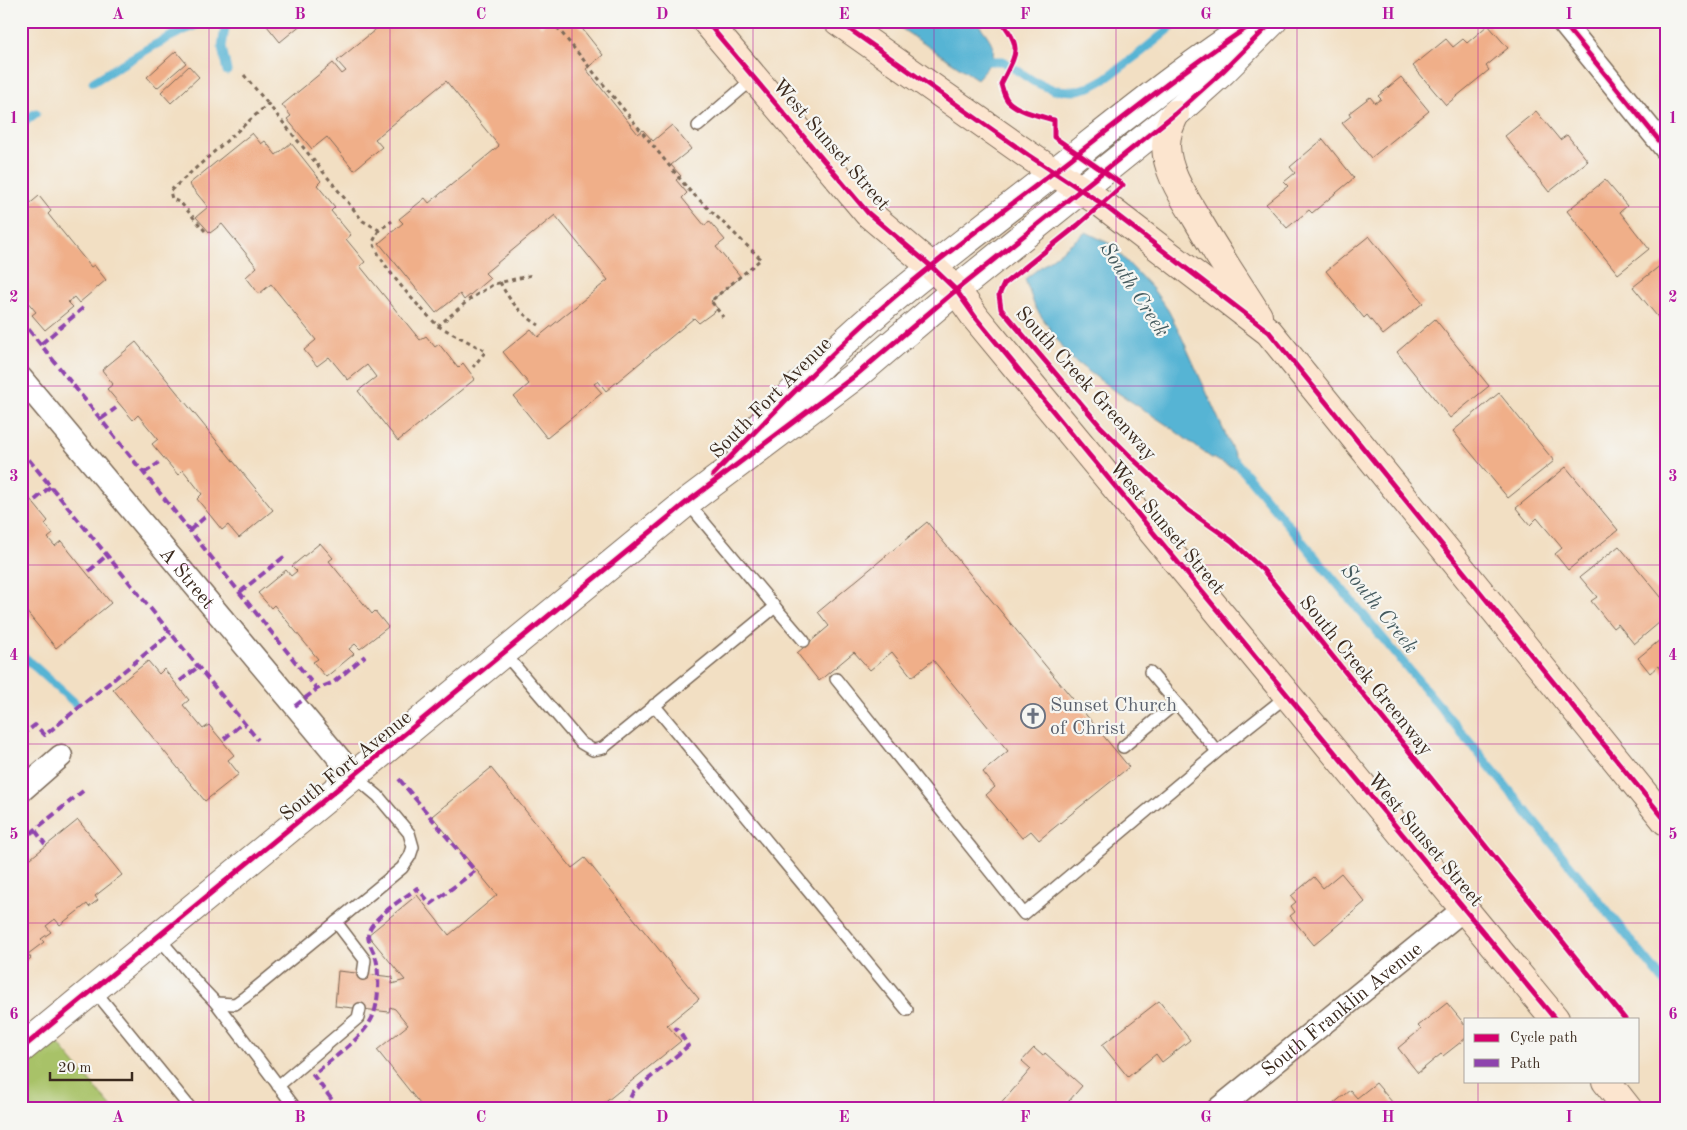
<svg xmlns="http://www.w3.org/2000/svg" width="1687" height="1130" font-family="'Old Standard TT',serif">
<style>
.green{fill:#a8c268;stroke:#727643}
.water{fill:#56b4d4;stroke:#486f79}
.lines{fill:none;stroke-linecap:round;stroke-linejoin:round}
.stream{stroke:#56b4d4;stroke-width:9}
.building{fill:#f0af89}
.service-casing{stroke:#7b6958;stroke-width:14}
.minor-casing{stroke:#7b6958;stroke-width:25}
.tertiary-casing{stroke:#7b6958;stroke-width:30}
.secondary-casing{stroke:#7b6958;stroke-width:30}
.path{stroke:#7b6958;stroke-width:3;stroke-dasharray:4 4;stroke-linecap:butt}
.service{stroke:#fff;stroke-width:11}
.minor{stroke:#fff;stroke-width:22}
.tertiary{stroke:#fff;stroke-width:28}
.secondary{stroke:#fce5cf;stroke-width:28}
.quiet{stroke:#8e44ad;stroke-width:4;stroke-dasharray:8 4;stroke-linecap:butt}
.cycleway-casing{stroke:#f6f6f2;stroke-width:8}
.cycleway{stroke:#d6006c;stroke-width:5}
.grid{fill:none;stroke:#b5179e;stroke-width:1;stroke-opacity:0.55}
.labels{text-anchor:middle;stroke-width:4.5;stroke-linejoin:round;paint-order:stroke}
.street-label{font-size:20px;fill:#3b2a1e;stroke:#f6f6f2}
.worship-label{font-size:20px;fill:#5b616d;stroke:#f6f6f2;text-anchor:start}
.water-label{font-size:21px;font-style:italic;fill:#445a5e;stroke:#f6f6f2}
.neatline{fill:none;stroke:#b5179e;stroke-width:2}
.grid-label{font-size:16px;text-anchor:middle;font-weight:bold;fill:#b5179e}
</style>
<rect width="100%" height="100%" fill="#f6f6f2"/>
<filter id="ink" filterUnits="userSpaceOnUse"><feTurbulence type="fractalNoise" baseFrequency=".02" numOctaves="2"/><feDisplacementMap in="SourceGraphic" scale="10" xChannelSelector="R" yChannelSelector="G"/><feConvolveMatrix kernelMatrix="1 2 1 2 8 2 1 2 1" color-interpolation-filters="sRGB"/></filter>
<filter id="wash" filterUnits="userSpaceOnUse"><feTurbulence type="fractalNoise" baseFrequency=".0096" numOctaves="4" result="noise"/><feDisplacementMap in="SourceGraphic" scale="20" xChannelSelector="R" yChannelSelector="G"/><feGaussianBlur stdDeviation="1.12" result="paint"/><feColorMatrix in="noise" values="0 0 0 0 0 0 0 0 0 0 0 0 0 0 0 0 0 1.4 0 .05"/><feComposite in="paint" operator="in"/></filter>
<g filter="url(#wash)">
<rect width="100%" height="100%" fill="#f2dfc3"/>
<polygon class="green" points="56,1041 113,1109 21,1109 21,1070"/>
<g class="water">
<path d="M890,21H976C997,47 1001,53 977,79Z"/>
<polygon points="1086,232 1110,244 1152,288 1168,310 1179,331 1241,469 1229,466 1210,457 1167,425 1112,389 1068,356 1035,307 1025,279"/>
</g>
<g class="lines">
<g class="stream">
<polyline points="226,21 222,47 227,71"/>
<polyline points="979,61 1003,61 1033,81 1054,90 1074,91 1090,87 1105,79 1140,53 1179,21"/>
<path d="M93,82C129,60 166,36 206,21"/>
<polyline points="21,129 25,121 36,113"/>
<polyline points="1235,461 1496,774 1666,984"/>
<polyline points="21,654 75,703"/>
</g>
</g>
<g id="blocks">
<g class="building">
<polygon points="263,21 301,21 303,23 280,42"/>
<polygon points="386,21 537,21 541,27 549,21 576,21 603,55 586,69 638,134 643,130 653,141 672,125 691,149 671,165 681,176 676,180 687,193 682,198 705,226 709,221 725,240 716,247 741,277 711,301 718,309 699,323 694,318 606,391 598,381 594,384 602,393 547,438 514,397 529,384 503,352 531,329 538,337 608,280 555,215 485,273 490,278 464,300 460,294 436,313 379,243 403,223 399,219 425,198 429,203 499,146 446,81 375,139 382,147 354,170 327,137 312,149 287,119 291,116 282,105 333,63 342,74 346,71 337,61"/>
<polygon points="1488,25 1508,48 1486,66 1489,70 1446,105 1413,66 1446,39 1453,47 1463,39 1467,43"/>
<polygon points="176,51 186,63 157,88 147,77"/>
<polygon points="189,66 199,77 171,103 161,92"/>
<polygon points="1401,77 1429,111 1371,158 1342,123 1351,116 1349,113 1370,97 1375,103 1381,99 1378,96"/>
<polygon points="1536,111 1560,140 1567,135 1588,161 1549,192 1505,136"/>
<polygon points="252,133 261,144 265,141 276,155 291,143 321,181 317,185 335,207 331,211 351,235 346,239 365,262 360,266 420,340 426,336 435,347 439,344 458,368 463,363 475,379 398,441 358,391 376,377 367,365 348,380 329,357 317,366 304,350 316,340 271,284 259,294 246,277 257,267 222,224 210,233 196,217 208,207 189,184"/>
<polygon points="1323,139 1354,178 1312,213 1309,210 1287,228 1266,204 1288,186 1284,182 1295,173 1290,167"/>
<polygon points="1605,180 1627,206 1620,212 1649,249 1618,274 1567,211"/>
<polygon points="39,196 51,211 48,214 91,267 94,265 106,280 79,303 74,297 68,302 73,307 45,330 32,315 36,312 21,294 21,211"/>
<polygon points="1369,236 1423,303 1383,335 1367,315 1364,318 1326,271"/>
<polygon points="1666,261 1666,327 1633,287"/>
<polygon points="1435,319 1489,386 1450,418 1397,352"/>
<polygon points="136,342 273,510 239,538 228,525 222,530 197,499 202,494 183,470 178,475 152,444 158,439 138,415 133,420 107,389 113,384 102,370"/>
<polygon points="1499,393 1554,461 1508,498 1453,431"/>
<polygon points="1566,467 1618,530 1568,570 1555,554 1562,548 1537,518 1530,525 1516,508"/>
<polygon points="21,488 48,521 45,524 53,534 48,538 55,546 61,541 111,603 56,648 21,605"/>
<polygon points="927,522 1129,767 1039,840 1031,831 1022,838 986,795 995,787 983,772 1008,751 933,660 912,677 892,652 870,670 854,652 819,681 797,653 829,626 818,612"/>
<polygon points="320,543 333,558 329,561 372,614 375,611 388,627 360,649 355,644 349,649 354,654 326,677 313,662 318,659 274,605 271,608 258,593 286,570 291,576 297,571 292,566"/>
<polygon points="1619,546 1666,603 1666,617 1634,644 1618,624 1613,628 1591,601 1597,597 1580,577"/>
<polygon points="1666,635 1666,675 1658,666 1650,673 1638,658"/>
<polygon points="148,661 159,674 164,669 189,700 183,705 203,729 209,725 234,755 228,760 239,774 205,801 113,689"/>
<polygon points="491,768 572,868 585,858 699,999 667,1025 681,1041 597,1109 424,1109 377,1050 408,1025 395,1009 390,1007 389,1012 335,1006 338,971 393,977 392,984 405,980 368,935 417,895 449,935 497,895 432,816"/>
<polygon points="78,820 122,875 95,896 98,900 89,907 87,904 60,925 55,919 46,926 51,932 41,939 44,942 28,954 31,958 22,965 21,866"/>
<polygon points="1341,873 1365,902 1314,945 1290,916 1295,912 1291,906 1296,902 1291,896 1314,877 1323,888"/>
<polygon points="1159,1001 1190,1040 1162,1062 1156,1054 1128,1077 1102,1045"/>
<polygon points="1447,1003 1466,1026 1466,1038 1443,1056 1441,1054 1418,1073 1398,1048 1421,1029 1418,1026"/>
<polygon points="1034,1048 1043,1056 1045,1053 1082,1086 1062,1109 999,1109 998,1107 1031,1069 1022,1061"/>
<polygon points="1376,1083 1398,1109 1327,1109 1350,1090 1357,1098"/>
</g>
</g>
</g>
<g filter="url(#ink)">
<use href="#blocks" fill-opacity="0" stroke="#7b6958" stroke-width="1"/>
<g class="lines">
<defs>
<g id="service">
<polyline points="698,126 754,78"/>
<polyline points="775,607 804,641"/>
<polyline points="504,653 581,743 593,750 603,748 775,607 687,502"/>
<polyline points="1150,672 1217,751"/>
<polyline points="836,679 1024,914 1230,741 1288,695"/>
<polyline points="654,705 907,1010"/>
<polyline points="1123,747 1176,703"/>
<polyline points="336,922 365,960 363,974"/>
<polyline points="158,937 199,985 216,1003 235,1004 245,997 402,868 410,856 413,847 409,833 378,796 354,776"/>
<polyline points="94,990 191,1109"/>
<polyline points="216,1003 296,1109"/>
<polyline points="278,1086 358,1018 360,1009"/>
</g>
<g id="minor">
<polyline points="1562,21 1666,149"/>
<path id="s1" d="M21,378L354,776"/>
<polyline points="21,791 61,756"/>
<path id="s2" d="M1218,1109L1465,908"/>
</g>
<g id="tertiary">
<path d="M741,446C786,399 830,353 879,311C937,262 997,217 1057,170C1122,119 1186,66 1257,21"/>
<polyline points="21,1049 687,502 856,375 956,290 1175,114 1223,71 1273,21"/>
</g>
<g id="secondary">
<polyline points="706,21 868,213 932,267 956,290 976,318 1555,1019"/>
<polyline points="838,21 1028,155 1101,203 1269,332 1666,821"/>
<path d="M1175,114C1170,125 1166,134 1166,146C1167,173 1184,197 1197,219C1216,252 1238,284 1258,316"/>
<polyline points="1606,1081 1628,1109"/>
</g>
</defs>
<use href="#service" class="service-casing"/>
<use href="#minor" class="minor-casing"/>
<use href="#tertiary" class="tertiary-casing"/>
<use href="#secondary" class="secondary-casing"/>
<g class="path">
<polyline points="552,21 689,190 761,259 711,301 723,317"/>
<polyline points="244,75 268,104"/>
<path d="M379,230L373,242C382,268 418,306 438,326L470,299L494,284L532,275"/>
<polyline points="205,231 181,203 172,199 170,191 268,104 363,221 379,230 392,221"/>
<path d="M500,282C509,301 521,314 539,325"/>
<polyline points="438,326 486,351 473,367"/>
</g>
<use href="#service" class="service"/>
<use href="#minor" class="minor"/>
<use href="#tertiary" class="tertiary"/>
<use href="#secondary" class="secondary"/>
<g class="quiet">
<polyline points="21,320 317,689 334,682 365,656"/>
<polyline points="41,344 83,308"/>
<polyline points="101,419 116,408"/>
<polyline points="21,450 258,740"/>
<polyline points="144,473 159,463"/>
<polyline points="35,500 51,486"/>
<polyline points="190,530 205,517"/>
<polyline points="89,571 107,555"/>
<polyline points="240,592 285,556"/>
<polyline points="180,681 198,667"/>
<polyline points="295,706 317,689"/>
<polyline points="21,736 35,725 45,735 171,633"/>
<polyline points="224,739 244,722"/>
<polyline points="35,830 45,844"/>
<polyline points="21,841 83,791"/>
<path d="M339,1109L313,1075C331,1059 363,1039 373,1016C379,1001 379,980 377,963C376,953 365,941 369,931C374,916 405,898 417,888L431,904L475,871L399,779"/>
<polyline points="629,1109 628,1103 633,1092 688,1046 681,1034 675,1027"/>
</g>
<defs>
<g id="cycleway">
<polyline points="706,21 868,213 932,267 956,290 976,318 1555,1019"/>
<polyline points="838,21 1028,155 1101,203 1269,332 1666,821"/>
<path d="M1001,21C1024,49 1015,55 1001,84C1003,90 1004,98 1009,102C1020,112 1040,116 1054,120V137L1123,185L1078,225L1004,284L999,295L1001,309L1101,427L1134,460L1188,510L1232,541L1263,570L1625,1019"/>
<polyline points="1562,21 1666,149"/>
<path d="M713,475C766,420 819,365 876,313C935,260 1000,214 1063,165C1126,116 1189,65 1257,21"/>
<polyline points="21,1049 687,502 856,375 956,290 1175,114 1223,71 1273,21"/>
</g>
</defs>
<use href="#cycleway" class="cycleway-casing"/>
<use href="#cycleway" class="cycleway"/>
</g>
</g>
<path class="grid" d="M209,21V1109M390,21V1109M572,21V1109M753,21V1109M934,21V1109M1116,21V1109M1297,21V1109M1478,21V1019M21,207H1666M21,386H1666M21,565H1666M21,744H1666M21,923H1666M1478,1081V1109"/>
<defs>
<symbol id="church-ring" viewBox="-11 -11 22 22"><circle r="9.5" fill="#f6f6f2" stroke="#6b7280" stroke-width="1.5"/><path d="M-1.2-6h2.4v3.5h3.3v2.4h-3.3V6h-2.4V-.1h-3.3v-2.4h3.3Z" fill="#6b7280"/></symbol>
</defs>
<g fill-rule="evenodd">
<use href="#church-ring" x="1019" y="702" width="28" height="28"/>
</g>
<g class="labels">
<g class="street-label">
<text transform="translate(832 144) rotate(49)" y="7">West Sunset Street</text>
<text transform="translate(1087 383) rotate(48)" y="7">South Creek Greenway</text>
<text transform="translate(770 397) rotate(-45)" y="7">South Fort Avenue</text>
<text transform="translate(1168 527) rotate(50)" y="7">West Sunset Street</text>
<text dy="7" stroke="none"><textPath href="#s1" startOffset="260">A Street</textPath></text>
<text transform="translate(1367 675) rotate(51)" y="7">South Creek Greenway</text>
<text transform="translate(345 765) rotate(-39)" y="7">South Fort Avenue</text>
<text transform="translate(1426 839) rotate(50)" y="7">West Sunset Street</text>
<text dy="7" stroke="none"><textPath href="#s2" startOffset="159">South Franklin Avenue</textPath></text>
</g>
<g class="worship-label">
<text x="1050" y="711">Sunset Church<tspan x="1050" dy="23">of Christ</tspan></text>
</g>
<g class="water-label">
<text transform="translate(1135 289) rotate(57)" y="7">South Creek</text>
<text transform="translate(1380 608) rotate(51)" y="7">South Creek</text>
</g>
</g>
<rect width="1687" height="1130" fill="none" stroke="#f6f6f2" stroke-width="55"/>
<rect x="1464" y="1018" width="175" height="65" fill="#f6f6f2" stroke="#aba49d"/>
<rect x="1474" y="1034" width="25" height="8" fill="#d6006c" stroke="#aba49d"/>
<text x="1510" y="1042" font-size="15" fill="#3b2a1e">Cycle path</text>
<rect x="1474" y="1059" width="25" height="8" fill="#8e44ad" stroke="#aba49d"/>
<text x="1510" y="1068" font-size="15" fill="#3b2a1e">Path</text>
<path d="M50 1072v8h82v-8" fill="none" stroke="#3b2a1e" stroke-width="2.5"/>
<text x="58" y="1072" font-size="15" fill="#3b2a1e" stroke="#f6f6f2" stroke-width="4" paint-order="stroke">20 m</text>
<rect x="28" y="28" width="1632" height="1074" class="neatline"/>
<g class="grid-label">
<text x="118" y="19">A</text>
<text x="300" y="19">B</text>
<text x="481" y="19">C</text>
<text x="662" y="19">D</text>
<text x="844" y="19">E</text>
<text x="1025" y="19">F</text>
<text x="1206" y="19">G</text>
<text x="1388" y="19">H</text>
<text x="1569" y="19">I</text>
<text x="14" y="123">1</text>
<text x="1673" y="123">1</text>
<text x="14" y="302">2</text>
<text x="1673" y="302">2</text>
<text x="14" y="481">3</text>
<text x="1673" y="481">3</text>
<text x="14" y="660">4</text>
<text x="1673" y="660">4</text>
<text x="14" y="839">5</text>
<text x="1673" y="839">5</text>
<text x="14" y="1019">6</text>
<text x="1673" y="1019">6</text>
<text x="118" y="1122">A</text>
<text x="300" y="1122">B</text>
<text x="481" y="1122">C</text>
<text x="662" y="1122">D</text>
<text x="844" y="1122">E</text>
<text x="1025" y="1122">F</text>
<text x="1206" y="1122">G</text>
<text x="1388" y="1122">H</text>
<text x="1569" y="1122">I</text>
</g>
</svg>
